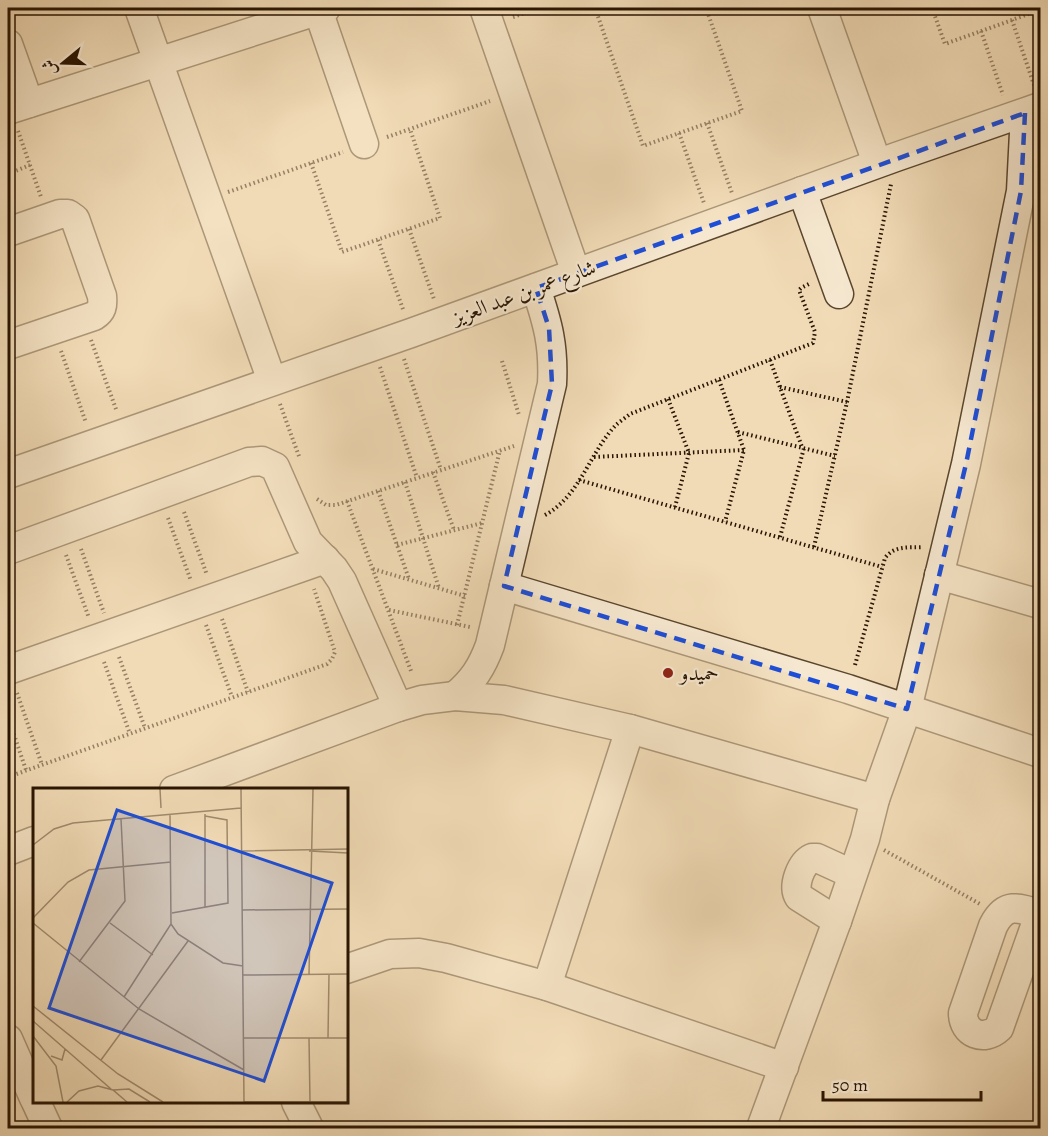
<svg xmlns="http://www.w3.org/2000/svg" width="1048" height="1136" font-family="Alegreya,Amiri,serif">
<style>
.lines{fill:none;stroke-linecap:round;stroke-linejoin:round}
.minor-casing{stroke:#5a462e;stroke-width:31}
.path{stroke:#281401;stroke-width:4;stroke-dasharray:1.5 3;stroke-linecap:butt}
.minor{stroke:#f6e8d0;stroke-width:28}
.marked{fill:none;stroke:#1d4ed8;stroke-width:4.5;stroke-dasharray:12 8;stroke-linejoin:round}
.poi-dot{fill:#8f2418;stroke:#f6e8d0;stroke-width:2}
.labels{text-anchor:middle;stroke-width:4.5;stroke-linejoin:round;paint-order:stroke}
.street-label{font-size:21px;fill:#281401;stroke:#f6e8d0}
.poi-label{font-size:21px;fill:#281401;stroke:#f6e8d0;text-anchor:start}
.inset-road{fill:none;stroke:#a18b6e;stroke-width:1.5}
.view{fill:#1d4ed8;fill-opacity:0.15;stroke:#1d4ed8;stroke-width:3}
.inset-edge{fill:none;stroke:#281401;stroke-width:3}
</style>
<rect width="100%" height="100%" fill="#f1dbb6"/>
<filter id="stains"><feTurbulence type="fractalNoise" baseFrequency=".00333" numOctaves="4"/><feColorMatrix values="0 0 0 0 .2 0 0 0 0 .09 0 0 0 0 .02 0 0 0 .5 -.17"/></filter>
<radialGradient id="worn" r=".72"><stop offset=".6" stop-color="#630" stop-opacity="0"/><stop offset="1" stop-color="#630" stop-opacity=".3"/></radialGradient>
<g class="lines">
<defs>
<g id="minor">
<polyline points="139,8 272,381"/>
<polyline points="484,8 576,273"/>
<polyline points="822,8 877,163"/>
<polyline points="318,10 364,144"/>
<polyline points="8,44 29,103"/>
<polyline points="8,110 326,8"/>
<polyline points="802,191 839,294"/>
<path d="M8,232L60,214H68L75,219L102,296C103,306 102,311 94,316L8,345"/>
<polyline points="8,474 411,333 896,157 1040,107"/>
<polyline points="8,550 249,462 262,461 275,467 308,542 334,569 342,581 398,707"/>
<polyline points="939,575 1040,604"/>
<polyline points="504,586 848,689 1040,753"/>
<polyline points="8,670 325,559"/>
<path d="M455,696C473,681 482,667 490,645L552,384C554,346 548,324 536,288"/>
<polyline points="174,790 398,707 422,700 455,696 504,700 630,729 875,799"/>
<polyline points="8,851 34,841"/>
<path d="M1039,915L999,1028C984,1042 963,1034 963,1013L993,926C1005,902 1018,907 1040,915"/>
<path d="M837,921L799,897C792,886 801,863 812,858H817L852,874"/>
<polyline points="346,969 390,954 419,953 446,958 547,986 784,1067"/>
<polyline points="547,986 630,729"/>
<polyline points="8,1039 34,1098"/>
<polyline points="36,1102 48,1128"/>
<polyline points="296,1102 309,1128"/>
<polyline points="761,1128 837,921 865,839 875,799 907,709 966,464 1021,191 1025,113"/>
</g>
</defs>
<use href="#minor" class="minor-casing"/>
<g class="path">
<polyline points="595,8 643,146 742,111 706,8"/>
<polyline points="932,8 945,44 1040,10"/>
<polyline points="513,17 540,8"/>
<polyline points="1012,20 1034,85"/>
<polyline points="981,31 1003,95"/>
<polyline points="707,123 732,193"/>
<polyline points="18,131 41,197"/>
<polyline points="679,133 704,203"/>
<polyline points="387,137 490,101"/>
<polyline points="311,163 342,252 440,218 410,129"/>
<polyline points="8,174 30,165"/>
<polyline points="228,192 343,152"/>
<polyline points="409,229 434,299"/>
<polyline points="378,240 404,312"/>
<polyline points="91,340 117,412"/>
<polyline points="61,351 86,423"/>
<polyline points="404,359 441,470"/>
<polyline points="770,360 802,447"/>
<polyline points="502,361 519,415"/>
<polyline points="380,367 417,478"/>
<polyline points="719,380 744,450 725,522"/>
<polyline points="780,387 847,402"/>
<polyline points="668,399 689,453 675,507"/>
<polyline points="280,404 300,459"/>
<polyline points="738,432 835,456"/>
<polyline points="594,457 744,450"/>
<polyline points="433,472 454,530"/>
<polyline points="579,480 882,567"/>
<polyline points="405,482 439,588"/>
<polyline points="378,491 409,579"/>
<polyline points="317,499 326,505 336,505 514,446"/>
<polyline points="347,501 411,671"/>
<polyline points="184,512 207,575"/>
<path d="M545,515C580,496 589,454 615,426C619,422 625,418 630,414L813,343L815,332L799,290L801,288L811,283"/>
<polyline points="168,518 191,581"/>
<polyline points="780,537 804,448"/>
<polyline points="397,545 482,523"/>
<polyline points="814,547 847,402 891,184"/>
<polyline points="81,549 104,613"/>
<polyline points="66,555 89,618"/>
<polyline points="373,569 465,596"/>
<polyline points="389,610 470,627"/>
<polyline points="222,619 248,692"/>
<polyline points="206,625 232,697"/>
<polyline points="457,625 500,450"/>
<polyline points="119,657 145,728"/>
<polyline points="104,662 130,734"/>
<path d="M855,665L885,558C895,545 908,548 923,547"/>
<polyline points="17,693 42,765"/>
<polyline points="8,717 26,770"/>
<polyline points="8,777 327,664 332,659 335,652 314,589"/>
<polyline points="884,850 980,904"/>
</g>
<use href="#minor" class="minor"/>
</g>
<path d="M0 0H1048V1136H0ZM1025,113L1021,191L966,464L907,709L504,586L552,384L549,328L536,288Z" fill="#f1dbb6" fill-opacity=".55" fill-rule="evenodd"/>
<path class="marked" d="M1025,113L1021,191L966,464L907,709L504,586L552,384L549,328L536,288Z"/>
<circle class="poi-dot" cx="668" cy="673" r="6"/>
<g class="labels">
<g class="street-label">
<text transform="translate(524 292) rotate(-20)" y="7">شارع عمر بن عبد العزيز</text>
</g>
<g class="poi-label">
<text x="680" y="680">حميدو</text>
</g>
</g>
<g transform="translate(33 788)">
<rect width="315" height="315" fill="#f1dbb6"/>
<path class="inset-road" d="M127,1L128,20M208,1L211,314M172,26V120M0,57L21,41L40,35L208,20M209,63L315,61M276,63L315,65M209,122L315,121M139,125L195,115L194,32L172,28M0,130L35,94L56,82L138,74M0,135L106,221L211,282M77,135L120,167M138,136L145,146L190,175L210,178M46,174L92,113L88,31M276,186L280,1M210,187L315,186M91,209L138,136L137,26M0,218L85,286L130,314M0,233L78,301M0,248L23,278L30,314M211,250H315M276,250L277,314M295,250L296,186M18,268L29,272L32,261M68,272L155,153M80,302L96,301L117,314M34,314L46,303L65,298L80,302L94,314M211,314H315"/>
<path class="view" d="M84,22L299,95L231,293L16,220Z"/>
<rect width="315" height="315" class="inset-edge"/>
</g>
<rect width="1048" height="1136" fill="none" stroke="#f1dbb6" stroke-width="30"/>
<rect x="9" y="9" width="1030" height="1118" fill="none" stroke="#281401" stroke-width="3"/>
<rect x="15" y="15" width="1018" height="1106" fill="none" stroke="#281401" stroke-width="1.5"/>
<g transform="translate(63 63) rotate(251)" stroke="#f6e8d0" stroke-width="4.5" paint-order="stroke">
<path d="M0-4.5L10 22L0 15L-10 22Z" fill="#281401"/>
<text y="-9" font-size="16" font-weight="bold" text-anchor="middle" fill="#281401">ش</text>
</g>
<path d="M823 1091v9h158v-9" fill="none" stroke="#281401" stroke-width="3"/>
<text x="832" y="1091" font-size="18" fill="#281401" stroke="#f6e8d0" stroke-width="4.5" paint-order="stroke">50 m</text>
<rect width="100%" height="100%" filter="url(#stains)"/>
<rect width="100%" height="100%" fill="url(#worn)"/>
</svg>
